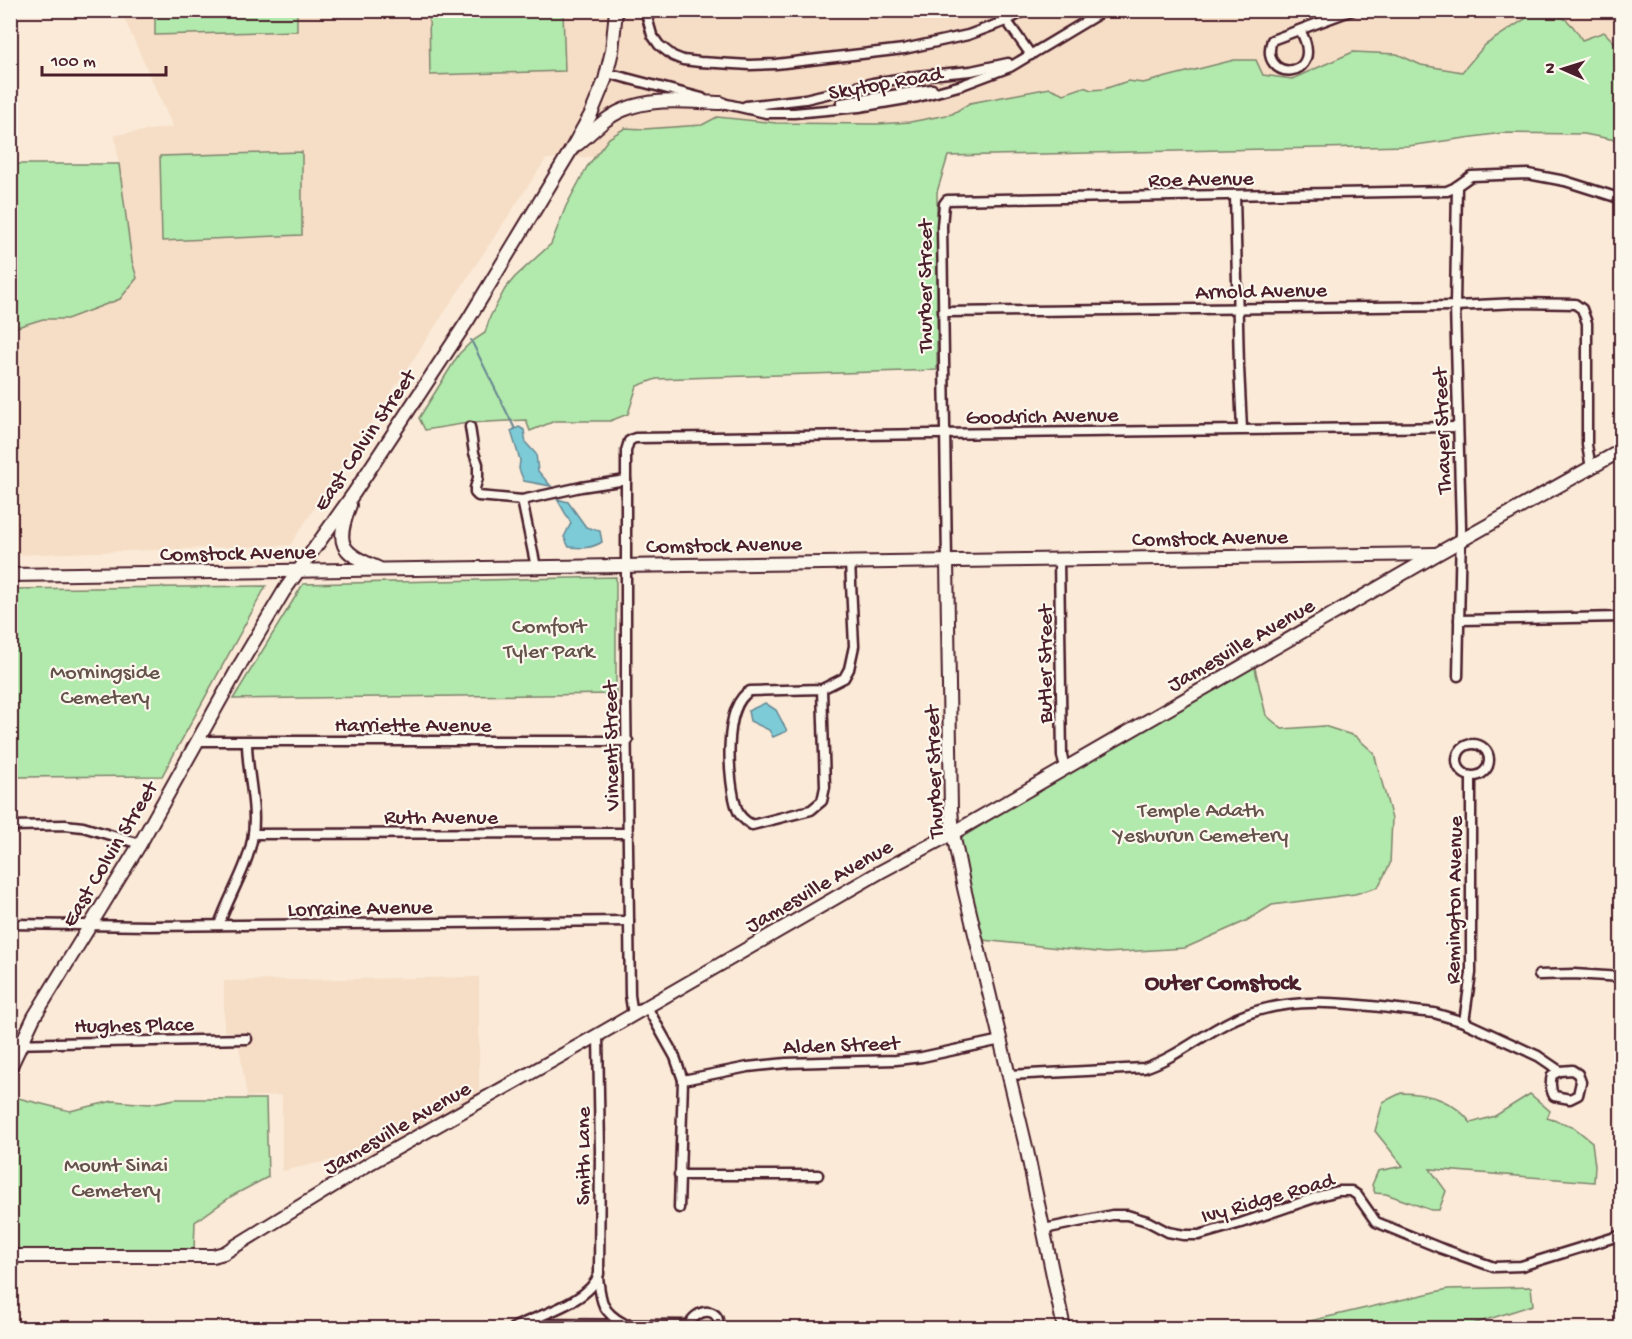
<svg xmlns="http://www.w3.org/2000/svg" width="1632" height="1339" font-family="'Gochi Hand',sans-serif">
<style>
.built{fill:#f6ddc6}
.green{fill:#b2e9ac;stroke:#7e846c;stroke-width:1.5}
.water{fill:#7bcbd7;stroke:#678692;stroke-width:1.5}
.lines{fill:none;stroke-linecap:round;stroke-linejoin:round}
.stream{stroke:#678692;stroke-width:2}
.street-casing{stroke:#4a1f2b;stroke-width:13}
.secondary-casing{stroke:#4a1f2b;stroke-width:16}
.street{stroke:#fbf7ec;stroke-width:8}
.secondary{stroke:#fbf7ec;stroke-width:12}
.labels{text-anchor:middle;stroke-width:4.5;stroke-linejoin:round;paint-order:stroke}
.street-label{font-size:22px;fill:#4a1f2b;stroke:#fbf7ec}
.park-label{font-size:22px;fill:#64524b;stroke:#fbf7ec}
.neighbourhood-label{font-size:24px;font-weight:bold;fill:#4a1f2b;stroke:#fbf7ec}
</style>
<rect width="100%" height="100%" fill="#faead7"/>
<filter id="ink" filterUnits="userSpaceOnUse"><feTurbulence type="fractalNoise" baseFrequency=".0167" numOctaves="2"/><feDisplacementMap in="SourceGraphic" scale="12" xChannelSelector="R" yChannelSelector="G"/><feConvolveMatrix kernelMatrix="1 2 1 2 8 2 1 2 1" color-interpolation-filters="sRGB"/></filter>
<g filter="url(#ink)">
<g class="built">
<polygon points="121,11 1621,11 1621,105 546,159 290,545 11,555 10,332 14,328 43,319 67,319 120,299 137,278 132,261 115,135 173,127"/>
<polygon points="479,977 479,1093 366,1157 354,1155 282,1171 282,1095 247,1097 237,1032 224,1031 224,981"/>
</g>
<g class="green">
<polygon points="155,11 297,11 297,31 155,35"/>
<polygon points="429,11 563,11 565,71 430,75"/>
<path d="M1534,13C1560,13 1569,17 1582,40L1604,32L1618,46L1621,43V141L1584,134L1502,133L1408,146L948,156L937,192V370L656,379L637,386L628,414L610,421H555L530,431L526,420L468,423L425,430L419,418L459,354L471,342L485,333L490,317L505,289L515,277L551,244L566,206L587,167L609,138L625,128L644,129L702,125L717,117L776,123L878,124L910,122L952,114L970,103L1050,88L1064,94L1084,87L1091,90L1104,89L1128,81L1143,83L1234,60H1256L1263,75L1292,79L1353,52L1397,54L1421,65L1462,72L1485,45Z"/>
<polygon points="302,152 302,235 162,241 160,156"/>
<polygon points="11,164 119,164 132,261 137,278 120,299 67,319 43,319 14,328 11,332"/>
<polygon points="616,577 616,694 233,699 303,584"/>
<polygon points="266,586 162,776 11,777 11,589"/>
<polygon points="1254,664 1266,715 1282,729 1324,726 1355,736 1374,753 1392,819 1390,864 1378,887 1355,894 1272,905 1246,921 1185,948 1106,953 982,940 962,863 961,838 1073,768"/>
<path d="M1401,1093C1429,1093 1454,1100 1471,1123L1495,1116L1530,1094L1550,1111L1547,1118L1572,1126L1592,1142L1595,1166L1594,1182L1430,1169L1446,1191L1439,1210H1431L1386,1194L1375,1193L1372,1185L1378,1171L1403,1166L1375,1131L1383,1102Z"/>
<polygon points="10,1096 70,1111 113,1101 149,1104 175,1099 266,1099 268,1177 232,1196 195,1222 194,1250 11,1250"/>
<polygon points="1531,1287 1533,1305 1461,1328 1280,1328 1448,1289"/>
</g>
<g class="water">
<polygon points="519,427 524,430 526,443 536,454 538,471 551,486 524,481 519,469 520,460 511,431"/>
<path d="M557,499L568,502L586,527L600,531L602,542C591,549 581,548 569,547L564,537L571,523Z"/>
<polygon points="765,703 776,710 787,731 773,737 769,730 750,721 748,711"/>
</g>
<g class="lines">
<polyline class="stream" points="471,340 515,429"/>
<defs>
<g id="street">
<polyline points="645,10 652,35 659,45 673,56 683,60 700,62 750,65 776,64 904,49 968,35 1006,21 1026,10"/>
<polyline points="999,10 1031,55"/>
<path d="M1300,30C1329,81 1257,83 1272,40L1353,10"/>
<polyline points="607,73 702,98"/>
<polyline points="718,102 766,113 794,113 859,107 918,97 962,85 1010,67 1105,10"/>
<polyline points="841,103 932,89"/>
<polyline points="746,106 805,99 873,83 917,76 971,71 1008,63"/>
<polyline points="1457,186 1455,306 1461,527 1458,676"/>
<polyline points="1235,195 1239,367 1242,429"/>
<polyline points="944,312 1455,306 1518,303 1575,304 1582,309 1587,323 1587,445 1591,468"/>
<polyline points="470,427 474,453 478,464 478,478 475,488 475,493 478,496 522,500 581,487 626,480"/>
<polyline points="522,500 536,567"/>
<polyline points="1059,560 1062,756 1065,767"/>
<polyline points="947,561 942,226 944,204 947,200 1447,191 1454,188 1471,176 1528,174 1565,181 1622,199"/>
<polyline points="1459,620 1622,617"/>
<path d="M822,689L825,787L822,801L811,810L752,825C745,821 739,816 737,809C728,782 722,706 750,691L822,689L844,678L849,669L854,646L850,562"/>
<polyline points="198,741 628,741"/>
<circle cx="1473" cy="760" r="16"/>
<polyline points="10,826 65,825 83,827 140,844"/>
<polyline points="253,834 628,833"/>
<polyline points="10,924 151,926 629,921"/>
<path d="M219,925C229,895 249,866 253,834C257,804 247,773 247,742"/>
<polyline points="1539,975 1574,974 1622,977"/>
<polyline points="647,1007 675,1057 683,1080 679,1208"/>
<polyline points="633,1015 630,995 626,702 626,451 629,441 635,438 1457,427"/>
<polyline points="1464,1022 1471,973 1471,777"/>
<polyline points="10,1044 247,1039"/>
<path d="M1009,1075L1144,1068C1178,1057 1205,1032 1237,1018C1299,991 1369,1007 1434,1013L1464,1022L1538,1056L1560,1071L1572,1070L1578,1074L1581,1082L1578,1095L1570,1099L1554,1096C1550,1089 1550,1083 1552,1075L1560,1071"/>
<polyline points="683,1080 748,1067 786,1063 896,1060 922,1057 1001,1040"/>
<polyline points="679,1175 818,1175"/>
<polyline points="1044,1229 1112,1215 1127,1215 1147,1221 1168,1232 1184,1235 1199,1235 1241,1223 1323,1195 1338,1191 1351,1191 1357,1195 1376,1222 1440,1248 1494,1267 1521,1266 1622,1235"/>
<path d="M598,1277C601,1301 601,1311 623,1323"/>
<polyline points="525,1324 689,1325"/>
<path d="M513,1328C538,1315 590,1302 599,1274L600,1151L598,1035"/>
<path d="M691,1328L689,1325C697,1307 722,1307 718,1328"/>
</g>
<g id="secondary">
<path d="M578,144C592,132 606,117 623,110C653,97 689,102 721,103"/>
<path d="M350,505C335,545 340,552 378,568"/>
<polyline points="947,561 951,809 953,833 964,888 1027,1151 1064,1328"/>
<polyline points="10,575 1436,554"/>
<polyline points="10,1068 34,1017 140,844 241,663 284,591 354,493 468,320 571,150 591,114 605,80 612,51 616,10"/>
<polyline points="10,1256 213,1256 224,1253 372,1162 598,1035 880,872 953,833 1437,554 1622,450"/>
</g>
</defs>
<use href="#street" class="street-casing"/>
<use href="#secondary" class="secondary-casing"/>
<use href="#street" class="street"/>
<use href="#secondary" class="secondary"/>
</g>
</g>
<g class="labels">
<g class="street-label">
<text transform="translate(885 81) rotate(-10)" y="8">Skytop Road</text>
<text transform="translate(1201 177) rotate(-1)" y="8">Roe Avenue</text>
<text transform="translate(923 286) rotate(-90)" y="8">Thurber Street</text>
<text transform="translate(1261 289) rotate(-1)" y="8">Arnold Avenue</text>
<text transform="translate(1042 414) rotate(-1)" y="8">Goodrich Avenue</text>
<text transform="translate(1440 431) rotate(-92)" y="8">Thayer Street</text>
<text transform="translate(363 439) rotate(-56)" y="8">East Colvin Street</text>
<text transform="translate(1210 536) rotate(-1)" y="8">Comstock Avenue</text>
<text transform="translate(724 543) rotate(-1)" y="8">Comstock Avenue</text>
<text transform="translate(238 551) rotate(-1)" y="8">Comstock Avenue</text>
<text transform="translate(1240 643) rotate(-30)" y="8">Jamesville Avenue</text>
<text transform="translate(1043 664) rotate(-90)" y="8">Butler Street</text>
<text x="413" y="731">Harriette Avenue</text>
<text transform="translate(609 746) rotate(-91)" y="8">Vincent Street</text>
<text transform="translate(932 772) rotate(-92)" y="8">Thurber Street</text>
<text x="441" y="823">Ruth Avenue</text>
<text transform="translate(108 853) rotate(-59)" y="8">East Colvin Street</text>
<text transform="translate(818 884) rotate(-30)" y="8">Jamesville Avenue</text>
<text transform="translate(1452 900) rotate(-89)" y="8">Remington Avenue</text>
<text transform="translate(360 906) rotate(-1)" y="8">Lorraine Avenue</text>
<text transform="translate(134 1023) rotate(-1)" y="8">Hughes Place</text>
<text transform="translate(841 1043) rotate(-2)" y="8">Alden Street</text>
<text transform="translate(396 1126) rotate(-30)" y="8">Jamesville Avenue</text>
<text transform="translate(581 1156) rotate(-90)" y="8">Smith Lane</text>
<text transform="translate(1267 1196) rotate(-16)" y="8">Ivy Ridge Road</text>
</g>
<g class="park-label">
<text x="549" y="632">Comfort<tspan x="549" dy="25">Tyler Park</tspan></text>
<text x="105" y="678">Morningside<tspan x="105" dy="25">Cemetery</tspan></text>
<text x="1201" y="816">Temple Adath<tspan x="1201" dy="25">Yeshurun Cemetery</tspan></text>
<text x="116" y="1171">Mount Sinai<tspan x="116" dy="25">Cemetery</tspan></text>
</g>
<g class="neighbourhood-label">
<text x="1222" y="989">Outer Comstock</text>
</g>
</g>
<rect width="1632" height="1339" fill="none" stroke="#fbf7ec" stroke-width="36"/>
<rect x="18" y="18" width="1596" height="1303" fill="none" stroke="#4a1f2b" stroke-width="2" filter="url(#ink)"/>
<g transform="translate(1563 69) rotate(273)" stroke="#fbf7ec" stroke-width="4.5" paint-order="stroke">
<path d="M0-4.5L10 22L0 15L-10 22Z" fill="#4a1f2b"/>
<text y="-9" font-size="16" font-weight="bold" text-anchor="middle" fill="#4a1f2b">N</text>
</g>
<path d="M42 66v9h124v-9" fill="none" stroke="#4a1f2b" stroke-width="3"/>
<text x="51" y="66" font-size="18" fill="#4a1f2b" stroke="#fbf7ec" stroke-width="4.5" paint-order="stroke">100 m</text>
</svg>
